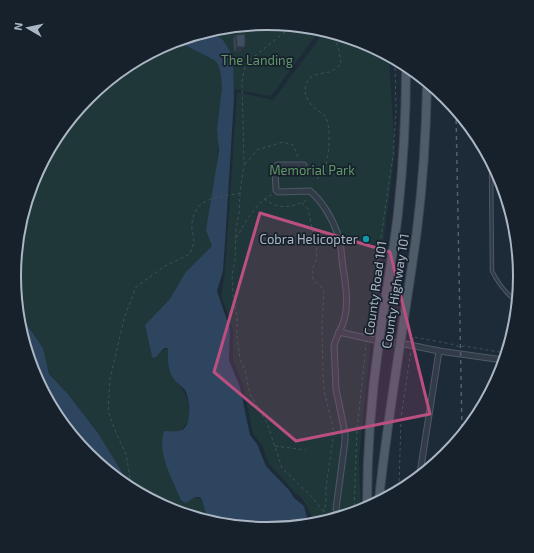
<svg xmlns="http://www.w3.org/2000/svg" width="534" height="553" font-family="'Exo 2',sans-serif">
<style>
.green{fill:#1f3738}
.water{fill:#2d455e}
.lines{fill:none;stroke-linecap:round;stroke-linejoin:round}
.service-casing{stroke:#4f5966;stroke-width:4.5}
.minor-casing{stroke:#4f5966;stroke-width:7}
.primary-casing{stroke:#3b4551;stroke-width:10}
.path{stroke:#3d5456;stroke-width:1;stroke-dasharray:3 3;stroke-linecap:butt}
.service{stroke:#313c48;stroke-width:2.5}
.minor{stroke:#313c48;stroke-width:5}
.primary{stroke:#4e5b68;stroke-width:8}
.rail{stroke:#52606f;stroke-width:1.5;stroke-dasharray:4 4;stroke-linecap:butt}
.wall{fill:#374453}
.shaded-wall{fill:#2d3743}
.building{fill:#404f60;stroke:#2d3743}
.marked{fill:#ba4f80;fill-opacity:0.2;stroke:#ba4f80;stroke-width:3;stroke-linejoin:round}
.culture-dot{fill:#0f9aa8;stroke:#17212c;stroke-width:1.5}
.labels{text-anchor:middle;stroke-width:3.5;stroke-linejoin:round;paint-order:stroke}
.park-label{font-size:13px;fill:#61976a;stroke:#17212c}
.poi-label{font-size:13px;fill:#abb6c5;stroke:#17212c;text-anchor:end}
.street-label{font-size:13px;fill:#abb6c5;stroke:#17212c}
.rim{fill:none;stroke:#abb6c5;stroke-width:2}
</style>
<rect width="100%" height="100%" fill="#1d2a37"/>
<g class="green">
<path d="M267,24L317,34L271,96L222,87L212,246L174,292L157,354L168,348L183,390L189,403C187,409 190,411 190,416C189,422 184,427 180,431L189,500L195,497L201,499L207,518L170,510L123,479V474L98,433L67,393L49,374L43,348L23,319L14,276L33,179L88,97L170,43Z"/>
<polygon points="322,35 364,43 389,60 395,153 372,328 359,459 361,511 314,520 302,498 295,493 269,464 262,445 253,434 243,385 233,360 233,330 221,295 225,272 237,92 273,100"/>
</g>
<g class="water">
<path d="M215,34L223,40L233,56L234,99L225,242L223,271L217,291L230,329L229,360L240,387L250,435L257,444L266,466L289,490L294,498L304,506L308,521L267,529L207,518L202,500L200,497H195L186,503L181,500C172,478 157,454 164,431C168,431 179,432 182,430C192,425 190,401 186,392C183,385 175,383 172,376C167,367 168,358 168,348H164L156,357L153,358L152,356L145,325L170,299L185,273L212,246L206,230L219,151L217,129L222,87L221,75L218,64L214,60L177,41Z"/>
<polygon points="23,319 43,348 49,374 67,393 98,433 123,474 123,479 88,455 33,373"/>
</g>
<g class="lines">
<defs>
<path id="service" d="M491,164L492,271C498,283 504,292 515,300"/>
<g id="minor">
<path d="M304,165H277L275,169L276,190L278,192L310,191C322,201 332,218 337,232C341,241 341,250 342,260C345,283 352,310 339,332"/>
<polyline points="420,473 439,351"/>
<polyline points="336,509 345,441 345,433 336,389 334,345 339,332 379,341 400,343 439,351 503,360"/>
</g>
<g id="primary">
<path d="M379,500C388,410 405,320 417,230C423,182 426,133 427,85"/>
<path d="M367,508C367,453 371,397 379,342C385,299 393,256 398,213C403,166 406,118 406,71"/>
</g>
</defs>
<use href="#service" class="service-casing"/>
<use href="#minor" class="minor-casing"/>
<use href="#primary" class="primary-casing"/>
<g class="path">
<polyline points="245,164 250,159 257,150 283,142 293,145 298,157"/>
<path d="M317,179C319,176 323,173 324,170C329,159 332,126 325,116C323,113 320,112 318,111C309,104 301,93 307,82C312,73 321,74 329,72C334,71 337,67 341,64L339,50L334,37"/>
<polyline points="240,193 239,214 236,228 235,261 232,275 233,294 237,316 237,337 240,359 245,370 250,394 267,423 282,468 310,495 328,517"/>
<path d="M264,199C268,201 273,205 278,206C289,208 300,204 309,199"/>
<polyline points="302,203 308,209 316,245 317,258 312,270 313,279 323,289 324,294 322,323 323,375 324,390 334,432 326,487 326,501 324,512"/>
<path d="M236,238C247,220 254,204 273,194"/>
<polyline points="367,333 393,155 396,112 395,64"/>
<polyline points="413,341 413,337 451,344 460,347 464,346 505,353"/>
<polyline points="275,446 306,450"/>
<path d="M131,484L126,454L116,433L108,411L110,379L124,319L136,287L165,266L190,254C191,250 193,246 194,242C194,236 191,229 192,223C195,196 219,198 240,193L244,164L242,81L246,63L290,28"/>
<polyline points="399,487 401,418 411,350"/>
<polyline points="354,512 357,430 366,344"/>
<polyline points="346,514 354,508"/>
</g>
<use href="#service" class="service"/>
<use href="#minor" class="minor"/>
<use href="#primary" class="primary"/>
<polyline class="rail" points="456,112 462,431"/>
</g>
<g class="wall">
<polygon points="236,35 242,51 234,52 233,39"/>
<polygon points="513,241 520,277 513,277"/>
</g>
<g class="shaded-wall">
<polygon points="237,47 245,47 242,51 234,52"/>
<polygon points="519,269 520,277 513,277"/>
</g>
<polygon class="building" points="245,34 245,47 237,47 236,35"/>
<path class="marked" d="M260,213L390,252L430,414L296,441L214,372Z"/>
<circle class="culture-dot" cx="366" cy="239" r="4"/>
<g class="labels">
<g class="park-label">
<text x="257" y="65">The Landing</text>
<text x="312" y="175">Memorial Park</text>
</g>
<g class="poi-label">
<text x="358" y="244">Cobra Helicopter</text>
</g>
<g class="street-label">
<text transform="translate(375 288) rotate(-82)" y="5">County Road 101</text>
<text transform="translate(395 291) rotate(-81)" y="5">County Highway 101</text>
</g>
</g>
<path d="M0 0H534V553H0ZM21 276a246 246 0 1 1 492 0a246 246 0 1 1-492 0Z" fill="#17212c" fill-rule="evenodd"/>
<path class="rim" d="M21 276a246 246 0 1 1 492 0a246 246 0 1 1-492 0Z"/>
<g transform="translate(28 28) rotate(279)" stroke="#17212c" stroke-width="3" paint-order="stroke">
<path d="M0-3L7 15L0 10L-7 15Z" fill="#abb6c5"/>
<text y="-6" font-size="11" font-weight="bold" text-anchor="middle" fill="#abb6c5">N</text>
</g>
</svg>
